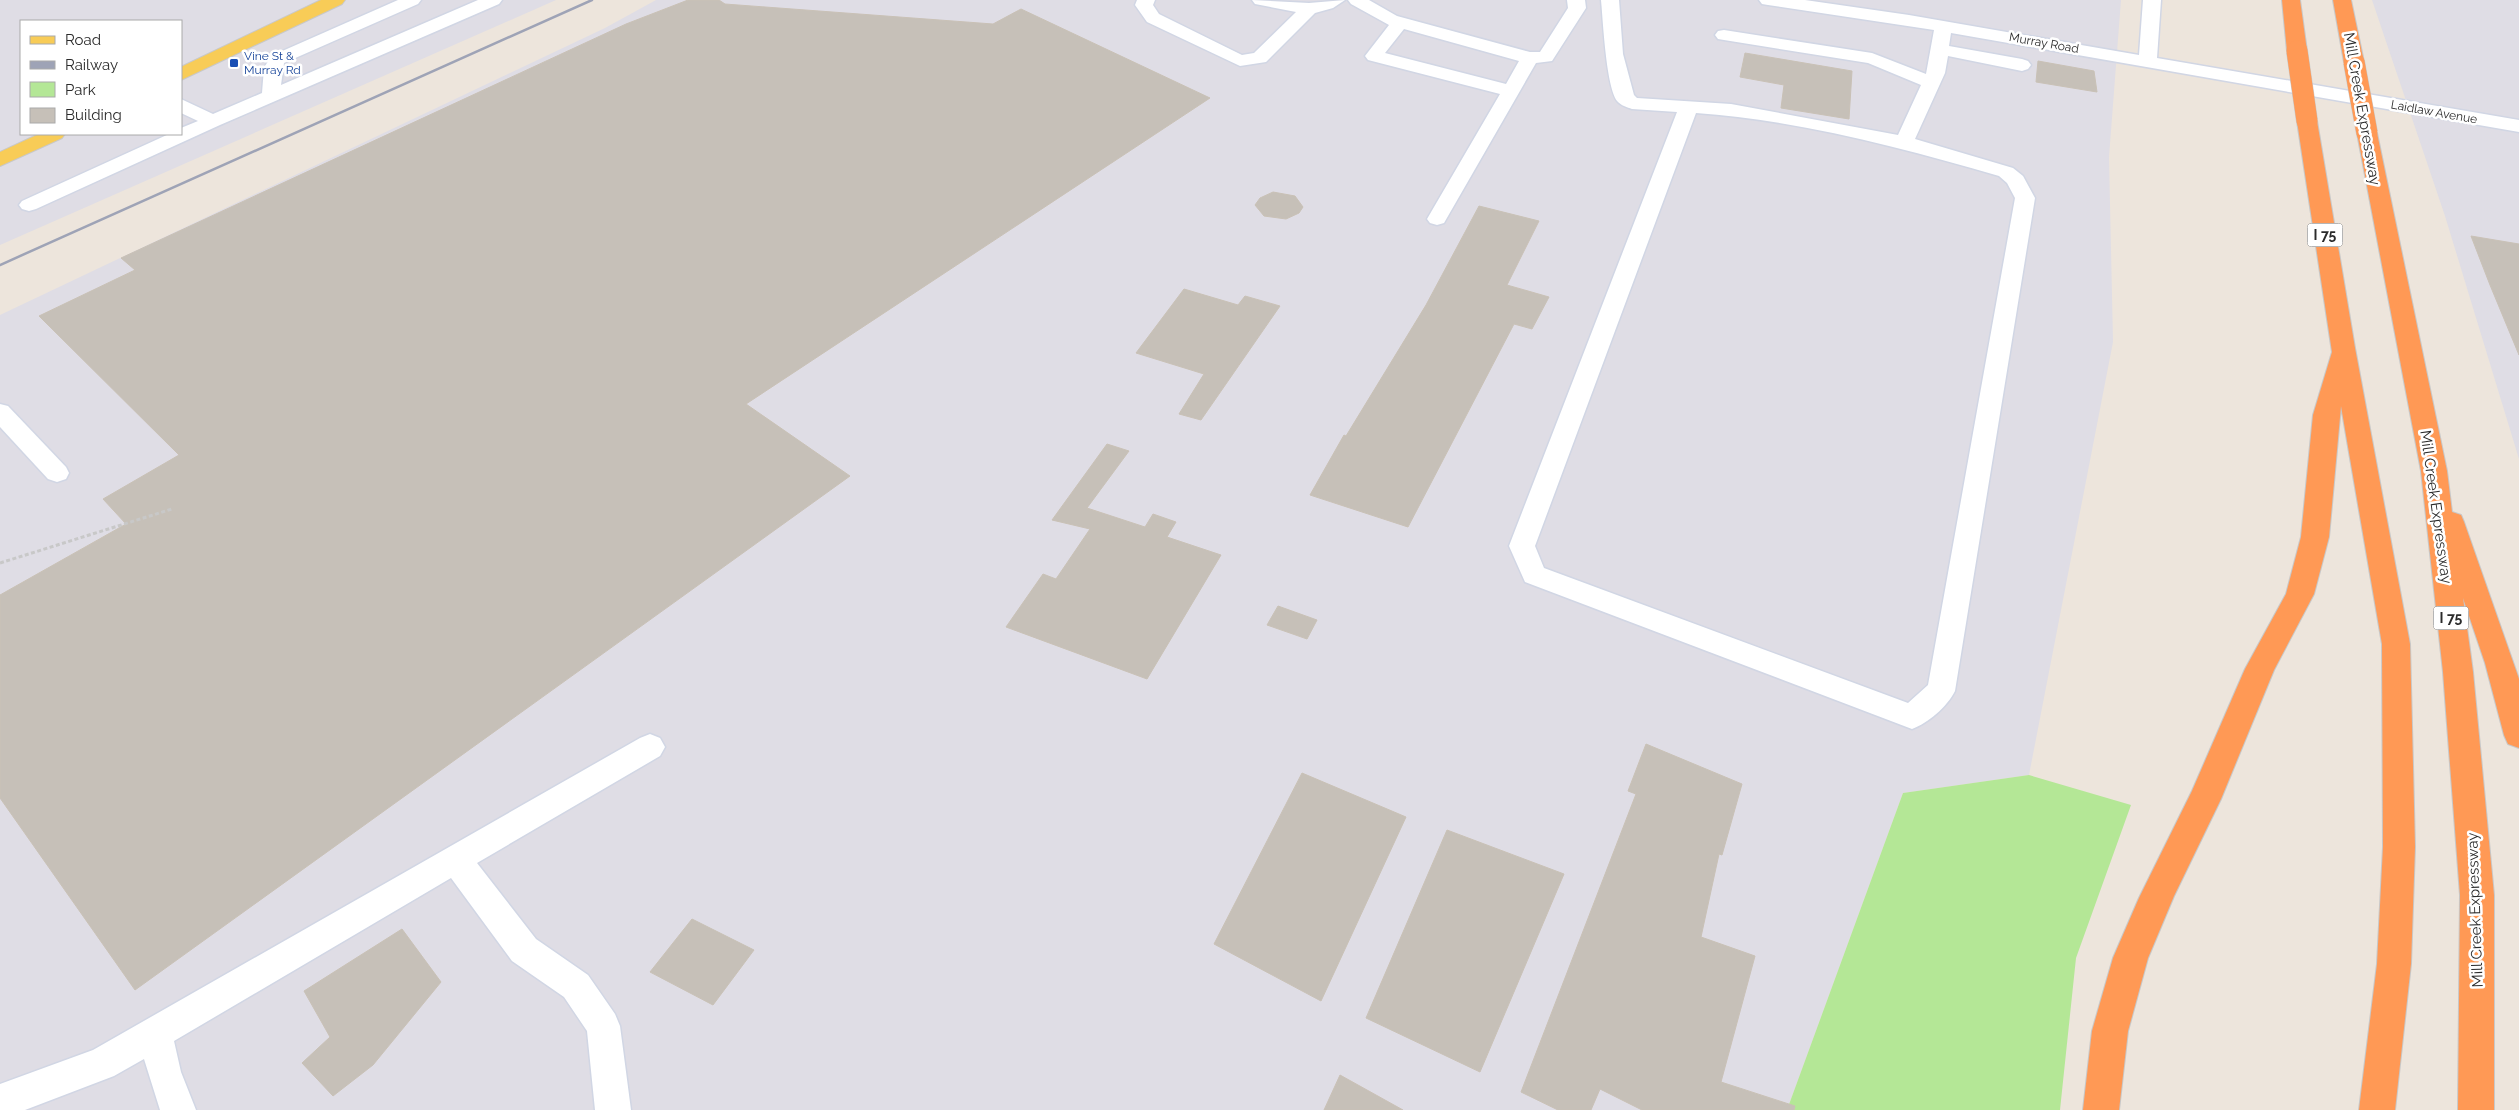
<svg xmlns="http://www.w3.org/2000/svg" width="2519" height="1110" font-family="Raleway,sans-serif">
<style>
.industrial{fill:#dfdde5;fill-rule:evenodd}
.green{fill:#b4e796}
.building{fill:#c6c0b8;stroke:#c9c1b6}
.lines{fill:none;stroke-linecap:round;stroke-linejoin:round}
.minor-casing{stroke:#d1d6e4;stroke-width:3}
.major-casing{stroke:#c8c8c8;stroke-width:2}
.highway-casing{stroke:#c8c8c8;stroke-width:2}
.path{stroke:#c8c8c8;stroke-width:3;stroke-dasharray:4 2.5;stroke-linecap:butt}
.minor{fill:#fff;fill-rule:evenodd}
.major{fill:#f8cc57;fill-rule:evenodd}
.highway{fill:#f95;fill-rule:evenodd}
.rail{stroke:#9ea3b6;stroke-width:2.5}
.highway-bridge-casing{stroke:#c8c8c8;stroke-width:22;stroke-linecap:butt}
.highway-bridge{stroke:#f95;stroke-width:21}
.transit-dot{fill:#1a4fb4;stroke:#fff;stroke-width:2}
.labels{text-anchor:middle;stroke-width:5;stroke-linejoin:round;paint-order:stroke}
.far-street-label{font-size:12px;fill:#2b2b2b;stroke:#fff}
.far-transit-label{font-size:12px;fill:#164399;stroke:#fff;text-anchor:start}
.shield{fill:#fff;stroke:#6b6b6b;stroke-width:1}
.shield-label{font-size:14px;font-weight:bold;fill:#2b2b2b}
.street-label{font-size:15px;fill:#2b2b2b;stroke:#fff}
</style>
<rect width="100%" height="100%" fill="#ede5dc"/>
<g class="industrial">
<path d="M0,0H556L0,245ZM21,21H181V134H21Z"/>
<polygon points="656,0 2121,0 2109,157 2113,342 2029,775 1903,793 1787,1110 0,1110 0,315 605,28"/>
<polygon points="2372,0 2519,0 2519,459 2445,216"/>
</g>
<polygon class="green" points="2029,775 2131,805 2076,958 2060,1110 1787,1110 1903,793"/>
<g class="building">
<polygon points="688,0 719,0 725,4 993,24 1021,9 1210,98 746,404 850,476 135,990 0,798 0,595 126,524 103,499 179,455 39,316 135,270 121,258 626,24"/>
<polygon points="1745,53 1852,71 1849,119 1781,108 1784,85 1740,77"/>
<polygon points="2038,61 2094,71 2097,92 2036,82"/>
<polygon points="1273,192 1295,196 1303,207 1299,213 1286,219 1264,216 1255,205 1260,198"/>
<polygon points="1479,206 1539,221 1507,285 1549,297 1532,329 1514,324 1408,527 1310,495 1344,435 1346,436 1426,305"/>
<polygon points="2471,236 2519,244 2519,355 2490,285"/>
<polygon points="1184,289 1238,305 1245,296 1280,306 1201,420 1179,414 1204,374 1136,353"/>
<polygon points="1107,444 1129,451 1087,508 1145,527 1153,514 1176,522 1167,537 1221,555 1147,679 1006,627 1043,574 1056,579 1090,529 1052,520"/>
<polygon points="1278,606 1317,620 1307,639 1267,625"/>
<polygon points="1646,744 1742,784 1722,855 1719,854 1701,937 1755,956 1721,1082 1795,1106 1794,1110 1642,1110 1600,1089 1591,1110 1558,1110 1521,1092 1636,794 1628,791"/>
<polygon points="1302,773 1406,817 1321,1001 1214,944"/>
<polygon points="1447,830 1564,874 1480,1072 1366,1018"/>
<polygon points="692,919 754,950 713,1005 650,972"/>
<polygon points="402,929 441,982 373,1065 333,1096 302,1063 330,1037 304,991"/>
<polygon points="1340,1075 1403,1110 1324,1110"/>
</g>
<g class="lines">
<defs>
<g id="minor">
<polygon points="398,0 421,0 418,4 284,63 281,85 478,0 502,0 499,4 220,125 36,209 29,211 22,209 19,205 22,201 169,134 181,134 181,128 198,121 181,113 181,99 213,114 262,93 264,68 271,56"/>
<polygon points="1137,0 1155,0 1153,5 1159,14 1242,55 1254,53 1296,12 1255,4 1252,0 1309,3 1345,0 1333,8 1315,13 1266,62 1240,66 1147,22 1135,5"/>
<path d="M1348,0H1369L1397,16L1530,52H1540L1568,8L1567,0H1585L1586,8L1552,61L1536,63L1444,223L1437,225L1430,223L1427,219L1500,94L1368,60L1365,56L1389,25L1351,4ZM1404,29L1519,61L1506,84L1385,53Z"/>
<path d="M1601,0H1619L1623,54L1634,95L1637,98L1731,104L1898,135L1921,85L1868,63L1724,40L1718,39L1715,35L1718,31L1724,30L1872,53L1926,74L1934,30L1768,5L1762,4L1759,0H1805L1909,15L2139,55L2143,0H2161L2157,58L2519,120V132L1951,33L1949,46L2022,59L2028,61L2031,65L2028,69L2022,71L1948,56L1945,73L1915,139L2013,168L2023,176L2035,198L1955,691C1947,707 1928,723 1912,729L1525,582L1509,546L1677,112L1632,109C1627,107 1622,106 1618,102C1606,89 1603,19 1601,0ZM1696,113C1797,120 1902,148 1999,176L2007,183L2015,198L1928,685L1908,703L1544,568L1535,546Z"/>
<polygon points="0,404 8,406 66,467 69,473 66,479 57,482 48,479 0,427"/>
<polygon points="650,734 660,738 665,747 660,756 477,863 536,939 588,975 615,1014 620,1026 631,1110 595,1110 587,1031 564,997 512,961 451,878 174,1041 181,1072 196,1110 160,1110 144,1059 114,1076 25,1110 0,1110 0,1084 93,1050 640,738"/>
</g>
<g id="major">
<polygon points="321,0 345,0 342,4 181,80 181,67"/>
<polygon points="39,134 65,134 62,138 0,166 0,152"/>
</g>
<g id="highway">
<polygon points="2282,0 2300,0 2307,51 2304,55 2290,55 2287,51"/>
<polygon points="2333,0 2351,0 2364,62 2361,66 2347,66 2344,62"/>
<polygon points="2307,115 2314,117 2317,121 2355,348 2410,644 2415,847 2411,964 2395,1110 2359,1110 2377,964 2383,847 2382,644 2341,406 2329,537 2314,594 2274,670 2221,799 2174,896 2148,958 2128,1031 2119,1110 2083,1110 2092,1031 2113,958 2139,898 2192,791 2245,669 2286,594 2301,537 2313,415 2332,352 2297,121 2300,117"/>
<polygon points="2367,127 2374,129 2377,133 2447,471 2452,512 2461,515 2464,522 2519,679 2519,748 2508,744 2504,735 2485,663 2463,598 2473,672 2494,895 2494,1110 2458,1110 2460,895 2443,672 2421,471 2357,133 2360,129"/>
</g>
</defs>
<use href="#minor" class="minor-casing"/>
<use href="#major" class="major-casing"/>
<use href="#highway" class="highway-casing"/>
<polyline class="path" points="0,563 172,509"/>
<use href="#minor" class="minor"/>
<use href="#major" class="major"/>
<use href="#highway" class="highway"/>
<polyline class="rail" points="0,265 592,0"/>
<defs>
<g id="highway-bridge">
<polyline points="2297,51 2307,121"/>
<polyline points="2354,62 2367,133"/>
</g>
</defs>
<use href="#highway-bridge" class="highway-bridge-casing"/>
<use href="#highway-bridge" class="highway-bridge"/>
</g>
<rect class="transit-dot" x="229" y="58" width="10" height="10" rx="2.5"/>
<g class="labels">
<g class="far-street-label">
<text transform="translate(2044 43) rotate(10)" y="4">Murray Road</text>
<text transform="translate(2434 112) rotate(10)" y="4">Laidlaw Avenue</text>
</g>
<g class="far-transit-label">
<text x="244" y="60">Vine St &amp;<tspan x="244" dy="14">Murray Rd</tspan></text>
</g>
<g class="shield">
<rect x="2307.5" y="223.5" width="35" height="23" rx="4"/>
<rect x="2433.5" y="606.5" width="35" height="23" rx="4"/>
</g>
<g class="shield-label">
<text x="2325" y="240">I 75</text>
<text x="2451" y="623">I 75</text>
</g>
<g class="street-label">
<text transform="translate(2362 109) rotate(80)" y="5">Mill Creek Expressway</text>
<text transform="translate(2436 507) rotate(82)" y="5">Mill Creek Expressway</text>
<text transform="translate(2475 910) rotate(-92)" y="5">Mill Creek Expressway</text>
</g>
</g>
<rect x="20" y="20" width="162" height="115" fill="#ffffff" stroke="#aaaaaa"/>
<rect x="30" y="36" width="25" height="8" fill="#f8cc57" stroke="#aaaaaa"/>
<text x="65" y="45" font-size="15" fill="#2b2b2b">Road</text>
<rect x="30" y="61" width="25" height="8" fill="#9ea3b6" stroke="#aaaaaa"/>
<text x="65" y="70" font-size="15" fill="#2b2b2b">Railway</text>
<rect x="30" y="82" width="25" height="15" fill="#b4e796" stroke="#aaaaaa"/>
<text x="65" y="95" font-size="15" fill="#2b2b2b">Park</text>
<rect x="30" y="108" width="25" height="15" fill="#c6c0b8" stroke="#aaaaaa"/>
<text x="65" y="120" font-size="15" fill="#2b2b2b">Building</text>
</svg>
